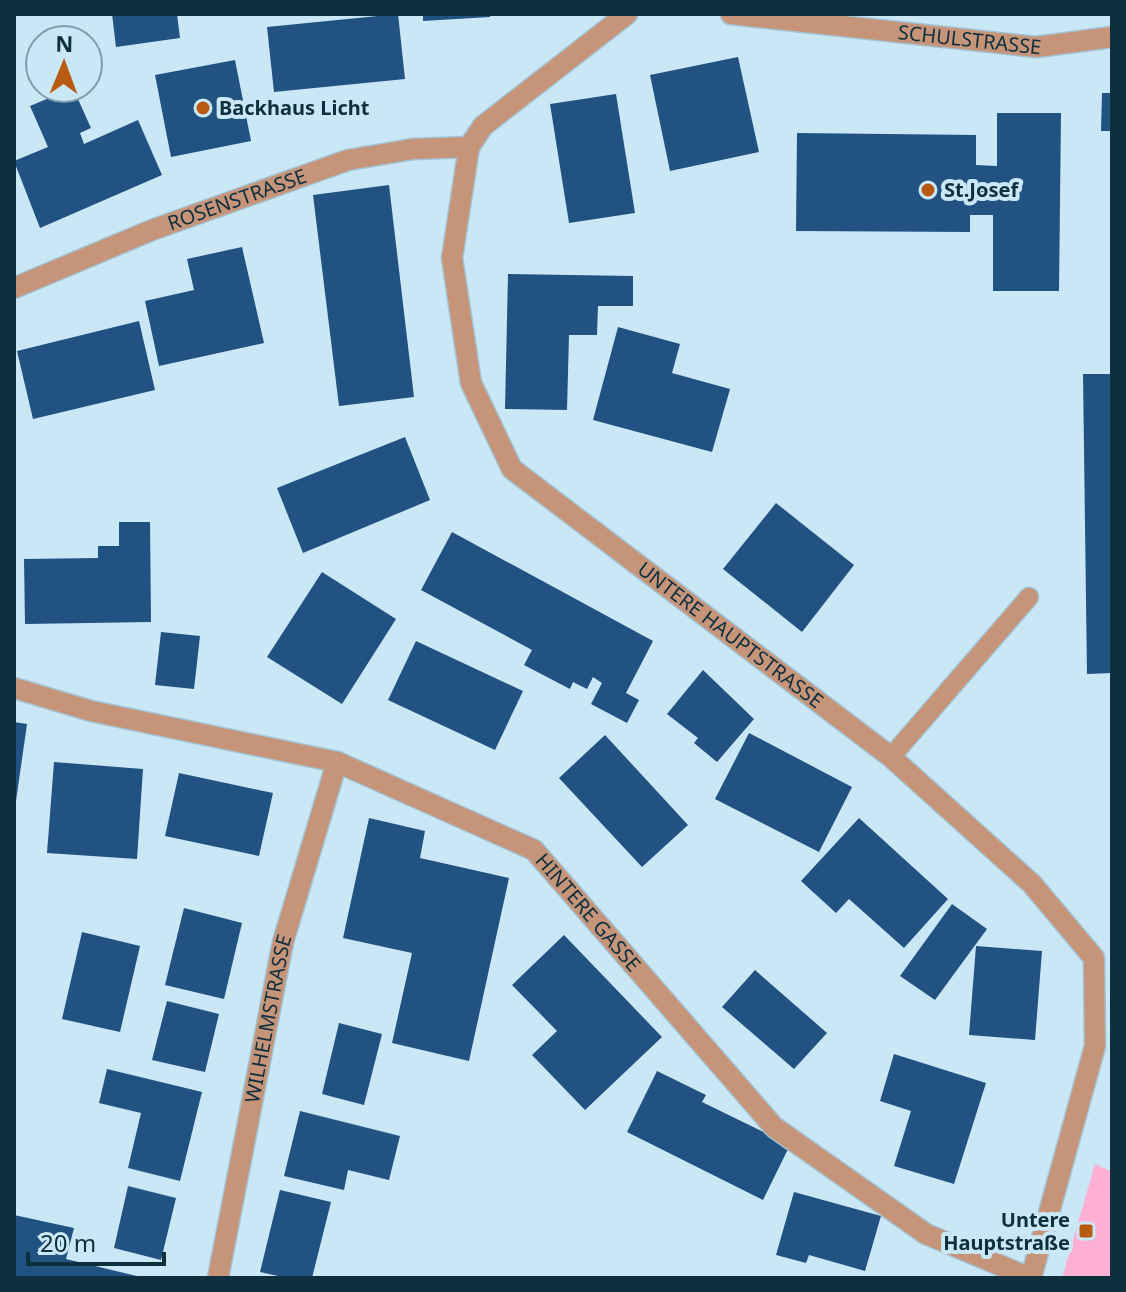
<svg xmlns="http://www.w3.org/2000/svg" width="1126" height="1292" font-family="'Noto Sans',sans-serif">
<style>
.green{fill:#fdb0d4}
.building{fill:#225281}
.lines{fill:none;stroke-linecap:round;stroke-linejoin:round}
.lane-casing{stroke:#a4c2d1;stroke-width:21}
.street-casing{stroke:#a4c2d1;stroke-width:23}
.lane{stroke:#c59479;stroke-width:18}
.street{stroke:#c59479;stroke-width:20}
.poi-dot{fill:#b95a12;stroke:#cae7f6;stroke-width:3}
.labels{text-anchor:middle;stroke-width:8;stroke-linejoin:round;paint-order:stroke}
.street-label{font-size:20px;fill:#0e2f3d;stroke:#cae7f6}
.poi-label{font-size:20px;font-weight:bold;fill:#0e2f3d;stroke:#cae7f6;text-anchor:start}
</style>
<rect width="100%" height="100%" fill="#cae7f6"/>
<polygon class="green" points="1095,1164 1112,1172 1112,1278 1062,1278"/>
<g class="building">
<polygon points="112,14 177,14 180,38 116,47"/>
<polygon points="398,14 405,79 274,92 267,27"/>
<polygon points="423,14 490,14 490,17 423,21"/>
<polygon points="738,57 759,152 670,171 650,75"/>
<polygon points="235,60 251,141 171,157 155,75"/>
<polygon points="73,88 91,128 80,133 84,144 138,120 162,175 40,228 14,161 48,147 30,106"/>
<polygon points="1102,93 1112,93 1112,131 1101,131"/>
<polygon points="616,94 635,213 569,223 550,104"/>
<polygon points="997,113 1061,113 1059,291 993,291 993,215 970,215 970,232 796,231 797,133 976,135 976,165 997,166"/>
<polygon points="389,185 414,397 339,406 313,195"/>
<polygon points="242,247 264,343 159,366 145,301 194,290 187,259"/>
<polygon points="508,274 633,276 633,306 598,306 597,335 569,335 567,410 505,409"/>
<polygon points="139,321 155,390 33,419 17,351"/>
<polygon points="618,327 680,344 672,373 730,389 712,452 593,420"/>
<polygon points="1083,374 1112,374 1112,673 1087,674"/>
<polygon points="405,437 430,500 303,553 277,488"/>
<polygon points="776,503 854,565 802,632 723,569"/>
<polygon points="119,522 150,522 151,622 25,624 24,559 98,558 98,546 119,546"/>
<polygon points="452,532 653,641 626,693 639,700 627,723 591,704 602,683 593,677 587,689 573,682 570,689 524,665 532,650 421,590"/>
<polygon points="322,572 396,619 342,704 267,657"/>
<polygon points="161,632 200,636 194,689 155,685"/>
<polygon points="416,641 523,691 495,750 388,700"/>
<polygon points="703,670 754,719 717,762 694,743 698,738 667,714"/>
<polygon points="14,722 27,724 16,801 14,801"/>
<polygon points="749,733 852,787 819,852 715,799"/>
<polygon points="605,735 688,825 642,867 559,778"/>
<polygon points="54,762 143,769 137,859 47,853"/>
<polygon points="179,773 273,793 259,856 165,836"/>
<polygon points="369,818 425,831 420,858 509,878 469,1061 392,1043 412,953 343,938"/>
<polygon points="859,818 948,899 904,948 849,899 836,913 801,881"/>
<polygon points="952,904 987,929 935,1000 900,976"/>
<polygon points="184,908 242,923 224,999 165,985"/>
<polygon points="82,932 140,946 120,1032 62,1019"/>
<polygon points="564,935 662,1037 585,1110 532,1055 557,1031 512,985"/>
<polygon points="976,946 1042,951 1035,1040 969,1035"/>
<polygon points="755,970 827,1033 794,1069 722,1007"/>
<polygon points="167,1001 219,1014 205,1072 152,1060"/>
<polygon points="339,1023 382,1034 364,1105 322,1094"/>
<polygon points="894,1054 986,1083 954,1184 894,1166 911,1111 880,1101"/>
<polygon points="107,1069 202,1092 180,1181 128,1168 141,1113 99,1103"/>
<polygon points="657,1071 706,1095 702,1102 790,1145 763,1200 627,1132"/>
<polygon points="300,1111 400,1136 389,1180 348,1170 344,1190 284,1176"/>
<polygon points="128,1186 176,1198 161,1260 114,1248"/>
<polygon points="280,1190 331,1202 312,1278 287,1278 260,1272"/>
<polygon points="794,1192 881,1216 865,1271 809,1255 806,1263 776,1255"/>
<polygon points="14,1215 74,1228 66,1259 145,1278 14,1278"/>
</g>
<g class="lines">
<defs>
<polyline id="lane" points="891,757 1029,597"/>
<g id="street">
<path id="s1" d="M627,14L483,126L469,147L452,258L471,383L512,469L891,757L1032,884L1094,958L1095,1046L1031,1278"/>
<path id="s2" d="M731,14L1036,47L1112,37"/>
<path id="s3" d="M14,288L152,230L348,160L413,149L469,147"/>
<path id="s4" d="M14,688L91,711L337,762L534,850L774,1127L926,1234L1030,1278"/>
<path id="s5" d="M218,1278L283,942L337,762"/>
</g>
</defs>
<use href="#lane" class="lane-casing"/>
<use href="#street" class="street-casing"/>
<use href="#lane" class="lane"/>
<use href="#street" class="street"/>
</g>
<g class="poi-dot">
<circle cx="203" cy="108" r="8"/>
<circle cx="928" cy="190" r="8"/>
<rect x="1078" y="1223" width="16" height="16" rx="4"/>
</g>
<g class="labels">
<g class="street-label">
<text dy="7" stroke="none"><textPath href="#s2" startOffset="240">SCHULSTRASSE</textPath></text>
<text dy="7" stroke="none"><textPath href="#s3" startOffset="240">ROSENSTRASSE</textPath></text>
<text dy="7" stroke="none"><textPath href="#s1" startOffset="816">UNTERE HAUPTSTRASSE</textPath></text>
<text dy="7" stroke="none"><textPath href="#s4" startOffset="630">HINTERE GASSE</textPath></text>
<text dy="7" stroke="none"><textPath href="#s5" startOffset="264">WILHELMSTRASSE</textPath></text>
</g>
<g class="poi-label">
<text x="219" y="115">Backhaus Licht</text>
<text x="944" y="197">St.Josef</text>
<text x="1070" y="1227" text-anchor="end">Untere<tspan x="1070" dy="23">Hauptstraße</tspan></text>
</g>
</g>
<rect width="1126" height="1292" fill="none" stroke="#0e2f3d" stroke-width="32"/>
<g transform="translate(64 64) rotate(1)"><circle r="38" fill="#cae7f6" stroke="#7f9dac" stroke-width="2"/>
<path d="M0-6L14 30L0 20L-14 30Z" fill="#b95a12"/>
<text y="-12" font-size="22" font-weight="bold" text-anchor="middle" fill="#0e2f3d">N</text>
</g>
<path d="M28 1252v12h136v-12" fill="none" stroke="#0e2f3d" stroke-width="4"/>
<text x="40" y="1252" font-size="24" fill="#0e2f3d" stroke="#cae7f6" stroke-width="6" paint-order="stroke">20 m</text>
</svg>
